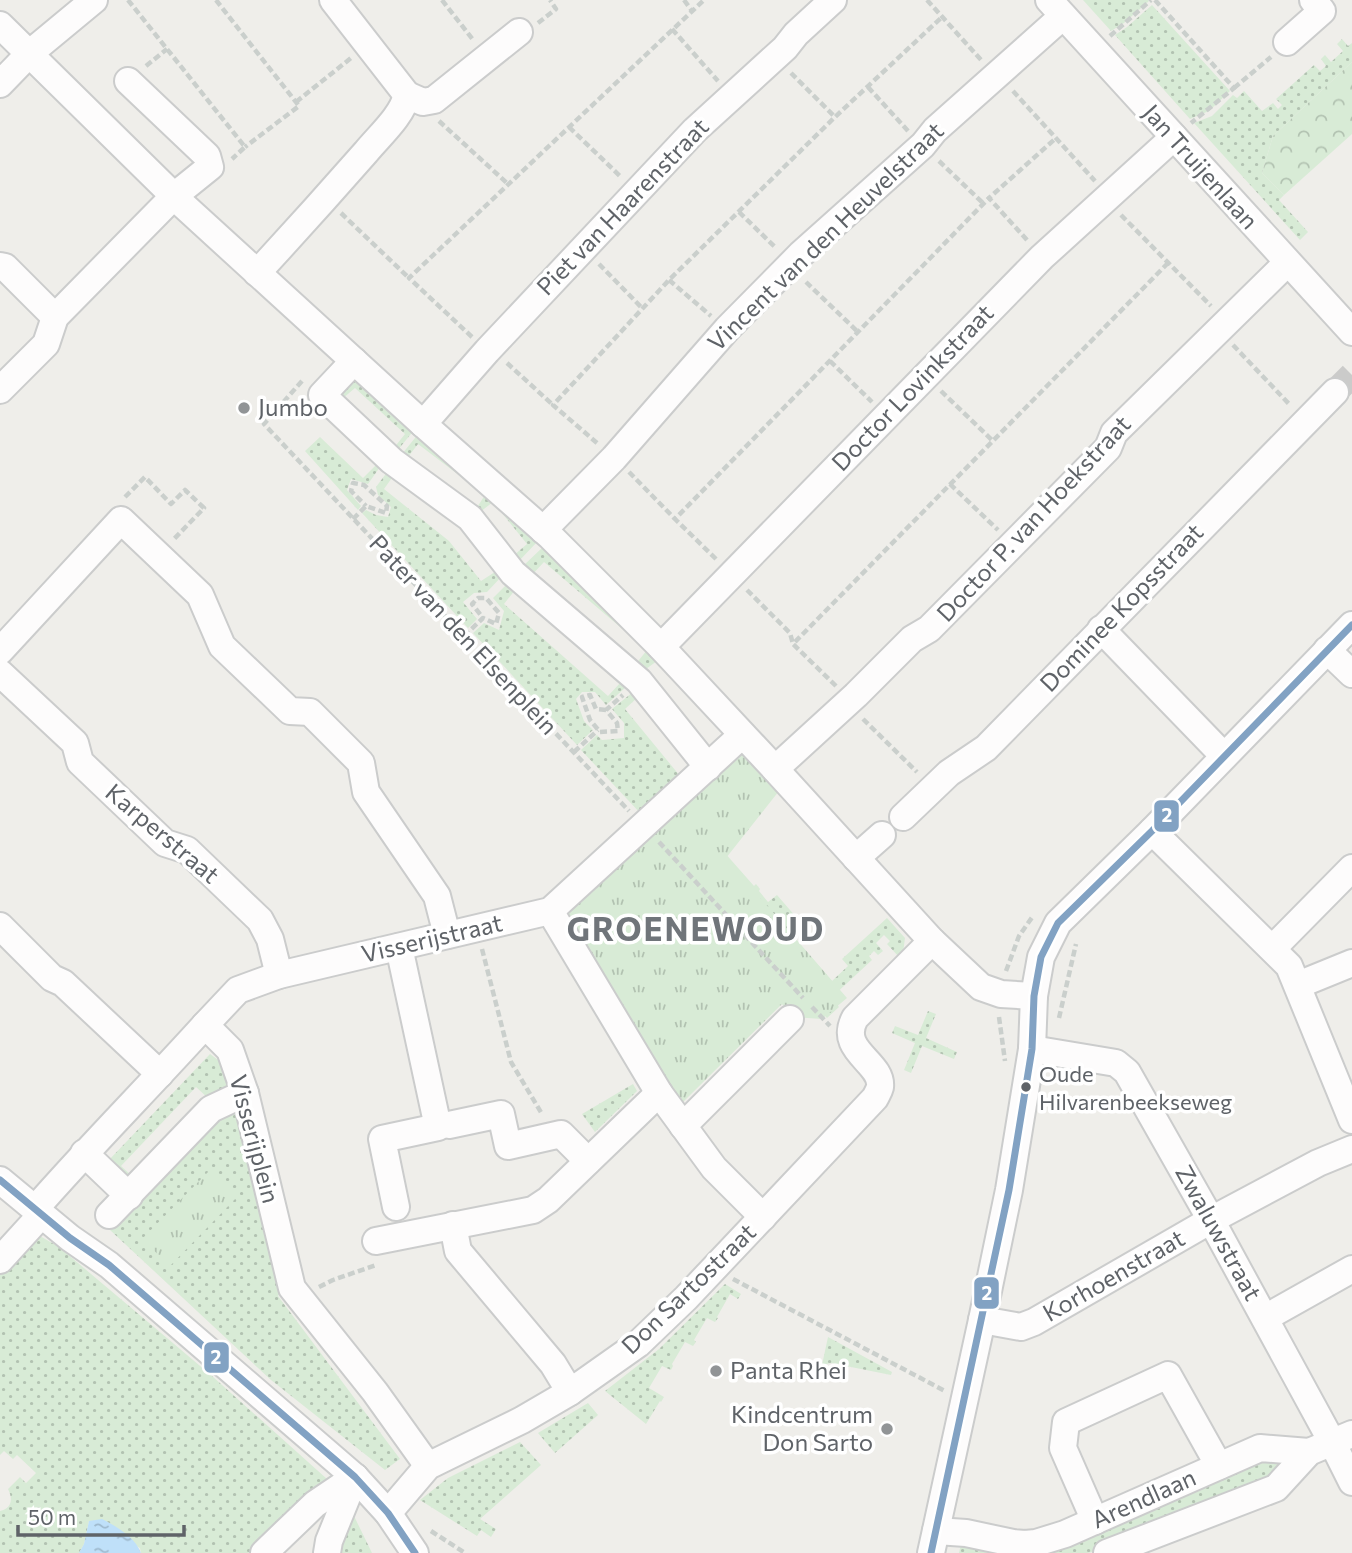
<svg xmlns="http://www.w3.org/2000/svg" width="1352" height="1553" font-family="Commissioner,sans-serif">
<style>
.grass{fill:url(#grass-dots)}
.forest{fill:url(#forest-crowns)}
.park{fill:url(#park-tufts)}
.water{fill:url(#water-ripples)}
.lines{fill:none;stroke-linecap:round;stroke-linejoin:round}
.minor-tunnel{stroke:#cbcbca;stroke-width:26;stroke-dasharray:26 13;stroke-linecap:butt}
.minor-casing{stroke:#cbcccc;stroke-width:30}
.path{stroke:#cacfcc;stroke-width:4.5;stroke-dasharray:7 3.5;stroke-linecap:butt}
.minor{stroke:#fdfcfc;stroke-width:26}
.bus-1-casing{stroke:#fff;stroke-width:12}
.bus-1{stroke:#82a2c3;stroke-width:7}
.poi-dot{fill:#919496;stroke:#fff;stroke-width:2.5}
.bus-dot{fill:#5f6368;stroke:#fff;stroke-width:2.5}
.labels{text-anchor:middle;stroke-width:7;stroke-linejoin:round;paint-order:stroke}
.bus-label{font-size:22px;fill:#5f6368;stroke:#fff;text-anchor:start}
.street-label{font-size:24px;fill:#5f6368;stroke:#fff}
.poi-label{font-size:24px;fill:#5f6368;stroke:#fff;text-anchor:start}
.district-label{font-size:32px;font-weight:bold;letter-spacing:2px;fill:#70757a;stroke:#fff}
.line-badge{stroke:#fff;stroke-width:2.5}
.badge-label{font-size:19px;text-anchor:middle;font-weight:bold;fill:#fff}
</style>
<defs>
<pattern id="grass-dots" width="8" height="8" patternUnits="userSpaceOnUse" patternTransform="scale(1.75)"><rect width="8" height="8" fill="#d8ebd6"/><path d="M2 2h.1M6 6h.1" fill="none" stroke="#b2c2b1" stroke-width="1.8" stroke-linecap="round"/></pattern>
<pattern id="forest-crowns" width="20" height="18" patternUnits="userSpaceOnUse" patternTransform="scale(1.75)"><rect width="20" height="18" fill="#d8ebd6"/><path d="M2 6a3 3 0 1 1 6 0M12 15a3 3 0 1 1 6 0" fill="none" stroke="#b2c2b1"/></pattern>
<pattern id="park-tufts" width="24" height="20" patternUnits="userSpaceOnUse" patternTransform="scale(1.75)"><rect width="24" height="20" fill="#d8ebd6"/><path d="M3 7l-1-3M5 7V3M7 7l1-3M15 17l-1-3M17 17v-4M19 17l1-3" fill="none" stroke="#b2c2b1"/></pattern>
<pattern id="water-ripples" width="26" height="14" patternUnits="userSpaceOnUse" patternTransform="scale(1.75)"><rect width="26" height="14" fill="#bfe0f9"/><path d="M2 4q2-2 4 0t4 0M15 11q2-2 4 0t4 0" fill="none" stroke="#9eb9cd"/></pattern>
</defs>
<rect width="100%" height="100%" fill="#efeeea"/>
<g class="grass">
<polygon points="1083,0 1148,0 1149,1 1124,23 1111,31"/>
<polygon points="1152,5 1230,91 1209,111 1190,119 1115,35 1127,27"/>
<polygon points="1342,39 1348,46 1352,43 1352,62 1273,136 1262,173 1284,195 1279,200 1308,232 1300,240 1194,123 1212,116 1233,95 1237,98 1244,91 1262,111 1273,103 1278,109 1282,105 1276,99 1314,65 1320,71 1326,66 1321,59 1325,55 1331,62 1343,51 1337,44"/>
<polygon points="357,374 415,429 397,451 393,449 405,434 355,388 342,399 338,395"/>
<polygon points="419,433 538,541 518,562 513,556 527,544 493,502 480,512 476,509 485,495 418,444 408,457 402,454"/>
<polygon points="320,437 363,478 377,464 380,467 368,484 351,479 347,490 361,506 358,510 305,451"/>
<polygon points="388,471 394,475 384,489 449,541 481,581 498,570 503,575 487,592 474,593 463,602 477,619 468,628 362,513 366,510 376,515 388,517 391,507 378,495 376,487"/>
<polygon points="544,546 661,658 642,672 635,665 647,650 544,562 530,577 522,567"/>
<polygon points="508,583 515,590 504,604 608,696 621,682 626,687 606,705 595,692 582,692 576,699 584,721 593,730 577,745 473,633 484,623 499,630 504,611 493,598"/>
<polygon points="633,692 638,697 625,709 680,776 642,815 581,750 597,735 602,740 624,738 624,723 612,709"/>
<polygon points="717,844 754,886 756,884 760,889 759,891 768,902 777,895 803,925 792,935 832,981 848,966 842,959 887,918 905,938 903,953 899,957 887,944 890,941 884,935 876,943 883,951 878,955 874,951 869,956 872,960 831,998 839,1007 827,1018 679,858"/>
<polygon points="928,1011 936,1014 926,1038 957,1052 954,1059 922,1046 911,1073 904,1070 915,1043 892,1033 895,1026 918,1035"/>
<polygon points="210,1054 221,1062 230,1087 209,1099 196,1087 121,1166 133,1177 129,1181 108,1161"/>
<polygon points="633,1084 637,1091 595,1132 582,1114"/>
<polygon points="238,1103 282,1289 278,1296 400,1459 385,1470 271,1380 110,1230 214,1114"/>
<path d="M33,1232L59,1247L212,1376L327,1479V1481L257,1553H141L140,1548L89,1521L84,1544L79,1553H0V1511C12,1508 13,1499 8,1489L20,1477L26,1483L36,1473L17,1455L13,1459L4,1451L0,1455V1241Z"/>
<polygon points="725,1284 741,1294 738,1299 730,1294 717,1317 718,1318 715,1322 707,1318 694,1340 696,1342 693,1346 685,1342 672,1364 673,1366 671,1370 662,1366 649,1388 664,1397 661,1402 660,1401 646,1424 605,1391 659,1349"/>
<polygon points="828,1337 892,1372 891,1375 831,1363 822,1365"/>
<polygon points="588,1403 598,1415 555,1453 538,1433"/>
<polygon points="520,1442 541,1465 480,1519 496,1529 491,1537 481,1530 477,1536 420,1500 448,1478"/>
<polygon points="1249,1458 1284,1461 1273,1480 1167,1517 1163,1516 1155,1519 1120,1543 1088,1553 959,1553 962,1539 1014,1550"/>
<polygon points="354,1516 372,1553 335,1553 350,1518"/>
</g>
<polygon class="forest" points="1352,62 1352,134 1284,195 1262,173 1273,136"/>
<g class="park">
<polygon points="742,750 779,791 726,858 847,998 822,1019 793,1017 782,1004 682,1103 675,1106 561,912"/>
<polygon points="211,1169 238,1196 170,1266 142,1239"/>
</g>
<path class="water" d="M102,1519C116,1526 135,1537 141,1553H79L84,1544L89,1521Z"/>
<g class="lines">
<polyline class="minor-tunnel" points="1335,392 1352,375"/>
<defs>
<g id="minor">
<polyline points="333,0 407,95"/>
<polyline points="1049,0 1352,332"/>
<polyline points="0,25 182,204 423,424 550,536 661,647 775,769 932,941 981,987 1001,994 1034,996"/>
<polyline points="1287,42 1322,11 1313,0"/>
<polyline points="0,84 30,53 94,0"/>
<polyline points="0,266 5,267 55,317"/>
<path d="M257,273C294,233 330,193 366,152C380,135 402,116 407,95L423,102L434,100L519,32"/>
<polyline points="354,361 322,395 392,461 470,518 513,573 639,681 708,767"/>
<polyline points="0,390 46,344 55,317 174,196 210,167 207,156 128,81"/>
<polyline points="423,424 487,351 695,130 785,48 796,34 833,0"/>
<polyline points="543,530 614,458 727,329 801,254 923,145 935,130 1063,16"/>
<polyline points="1101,629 1224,756"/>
<polyline points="661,647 1042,257 1174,137"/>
<polyline points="1327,650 1352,674"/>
<polyline points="0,651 121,520 200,595 222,646 290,711 310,712 361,763 366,792 437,896 447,935"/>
<polyline points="0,673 75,743 80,762 165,843 187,850 260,920 270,939 279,975"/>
<polyline points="775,769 856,695 912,639 929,629 1108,448 1114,433 1287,263"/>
<polyline points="903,817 949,773 986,748 1335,392"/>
<polyline points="1152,831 1289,966 1352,1120"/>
<polyline points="856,858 882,835"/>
<polyline points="550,911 659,1093 714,1168 763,1217"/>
<polyline points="0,926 52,978 63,983 160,1074"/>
<polyline points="1273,948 1352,868"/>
<polyline points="1298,985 1352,963"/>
<polyline points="205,1025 238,990 279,975 550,911 742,735"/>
<polyline points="1032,1049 1116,1063 1127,1072 1211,1220 1332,1442 1352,1482"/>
<polyline points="449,1125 501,1114 508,1146 561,1134 588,1161"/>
<polyline points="683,1126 790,1019"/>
<polyline points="84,1153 129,1196"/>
<polyline points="0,1180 70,1238 109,1265 355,1477 388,1513 415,1553"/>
<polyline points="396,1207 382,1139 438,1127 399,947"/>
<path d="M35,1209C90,1146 149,1087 205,1025L230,1050L245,1093L292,1288L375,1392L428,1466"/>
<polyline points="109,1215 211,1109 245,1093"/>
<polyline points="453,1225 458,1251 553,1364 570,1392"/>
<polyline points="376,1241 533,1210 548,1200 659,1093"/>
<polyline points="0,1260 41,1215"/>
<polyline points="1265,1318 1352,1269"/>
<polyline points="982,1320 1021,1327 1034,1322 1211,1220 1318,1163 1352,1149"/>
<path d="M388,1513L428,1466L522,1420L570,1392L638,1344L686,1298L875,1098C877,1094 879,1091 880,1087C883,1062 837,1051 855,1018L932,941"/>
<polyline points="1095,1521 1063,1448 1066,1422 1168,1375 1219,1466"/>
<polyline points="936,1531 966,1533 1013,1543 1025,1544 1036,1543 1065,1534 1260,1448 1309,1452"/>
<polyline points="264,1553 315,1504 355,1477"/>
<polyline points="327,1553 329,1541 355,1477"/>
<polyline points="931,1553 982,1320 1009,1190 1032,1049 1034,996 1041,957 1058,923 1152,831 1352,625"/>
<polyline points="1107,1553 1276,1488 1309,1452 1352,1434"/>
</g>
</defs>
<use href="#minor" class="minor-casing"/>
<g class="path">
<polyline points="128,0 245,147 232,159"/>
<polyline points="216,0 299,106 245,147"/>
<polyline points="442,0 474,41"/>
<polyline points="684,0 692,11"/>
<polyline points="927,0 982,61"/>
<polyline points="1155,0 1234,88 1191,123"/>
<polyline points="538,23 556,9 550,0"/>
<polyline points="672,29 718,81"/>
<polyline points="1110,36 1151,0"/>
<polyline points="146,66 167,49"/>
<polyline points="791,73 835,117"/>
<polyline points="868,87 908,131"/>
<polyline points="1234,88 1271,57"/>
<polyline points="1013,91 1095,181"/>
<polyline points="296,102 351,58"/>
<polyline points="439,121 508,184"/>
<polyline points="569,127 621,177"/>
<polyline points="939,161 984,204"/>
<polyline points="739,212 775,247"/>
<polyline points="341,213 409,278"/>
<polyline points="1121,215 1211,306"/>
<polyline points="1027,240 989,198 1056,138"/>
<polyline points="599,264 642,308"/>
<polyline points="669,280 711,316"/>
<polyline points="806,282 858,332"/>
<polyline points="472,337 409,278 704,0"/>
<polyline points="1233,345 1290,405"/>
<polyline points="830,361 872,402"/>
<polyline points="507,363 553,405"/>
<polyline points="302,381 264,424 629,811"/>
<polyline points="941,391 993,441"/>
<polyline points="597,443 553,405 669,280 835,117 942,17"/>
<polyline points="629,472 675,519"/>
<polyline points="950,484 998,530"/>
<polyline points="125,497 145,477 171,504 185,490 204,508 174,539"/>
<polyline points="353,519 366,506 386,513 387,506 364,485 353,483 351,491 366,506"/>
<polyline points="716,559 675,519 989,198"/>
<polyline points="747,590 790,633 793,644"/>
<polyline points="464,636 483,618 496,624 499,613 486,598 478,598 472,604 483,618"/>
<polyline points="836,686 793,644 1168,263"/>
<polyline points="606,710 596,709 590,695 582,697 590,720 600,732 618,731 617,723 606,710 623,695"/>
<polyline points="863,719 917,772"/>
<polyline points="574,752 598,730"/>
<polyline points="659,842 803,998"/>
<polyline points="482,949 511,1062 542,1114"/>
<polyline points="1006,971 1019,936 1033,916"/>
<polyline points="812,1007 830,1026"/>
<polyline points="999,1017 1005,1061"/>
<polyline points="1059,1018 1076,944"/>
<polyline points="733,1279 945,1391"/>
<polyline points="319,1287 333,1280 376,1265"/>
<polyline points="431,1531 465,1553"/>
</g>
<use href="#minor" class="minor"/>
<defs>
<g id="bus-1">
<polyline points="0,1180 70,1238 109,1265 355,1477 388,1513 415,1553"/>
<polyline points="931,1553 1009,1190 1032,1049 1034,996 1041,957 1058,923 1152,831 1352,625"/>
</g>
</defs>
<use href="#bus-1" class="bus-1-casing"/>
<use href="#bus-1" class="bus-1"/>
</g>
<g class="poi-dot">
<circle cx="244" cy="408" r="7"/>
<circle cx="716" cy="1371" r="7"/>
<circle cx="887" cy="1429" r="7"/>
</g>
<circle class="bus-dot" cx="1026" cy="1087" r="6"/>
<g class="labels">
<g class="bus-label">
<text x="1039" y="1082">Oude<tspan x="1039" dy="28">Hilvarenbeekseweg</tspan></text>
</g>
<g class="street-label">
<text transform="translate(1200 167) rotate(48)" y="8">Jan Truijenlaan</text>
<text transform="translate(623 207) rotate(-46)" y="8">Piet van Haarenstraat</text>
<text transform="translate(826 237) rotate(-44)" y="8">Vincent van den Heuvelstraat</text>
<text transform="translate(913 388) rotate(-46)" y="8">Doctor Lovinkstraat</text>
<text transform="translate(1034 519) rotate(-47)" y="8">Doctor P. van Hoekstraat</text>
<text transform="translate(1122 608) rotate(-46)" y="8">Dominee Kopsstraat</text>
<text transform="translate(463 635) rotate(47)" y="8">Pater van den Elsenplein</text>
<text transform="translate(162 834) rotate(40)" y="8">Karperstraat</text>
<text transform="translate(432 939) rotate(-13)" y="8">Visserijstraat</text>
<text transform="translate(254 1139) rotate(75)" y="8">Visserijplein</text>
<text transform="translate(1218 1233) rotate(61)" y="8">Zwaluwstraat</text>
<text transform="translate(1114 1276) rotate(-30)" y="8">Korhoenstraat</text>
<text transform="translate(689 1289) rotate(-44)" y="8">Don Sartostraat</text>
<text transform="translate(1144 1499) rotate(-24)" y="8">Arendlaan</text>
</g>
<g class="poi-label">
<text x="258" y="416">Jumbo</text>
<text x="730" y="1379">Panta Rhei</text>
<text x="873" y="1423" text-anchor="end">Kindcentrum<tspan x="873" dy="28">Don Sarto</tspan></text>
</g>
<g class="district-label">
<text x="696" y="941">GROENEWOUD</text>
</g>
</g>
<g class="line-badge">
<rect x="1153" y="799" width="27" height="34" rx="7" fill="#82a2c3"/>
<rect x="973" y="1276" width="27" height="34" rx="7" fill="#82a2c3"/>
<rect x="203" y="1341" width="27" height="33" rx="7" fill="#82a2c3"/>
</g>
<g class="badge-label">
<text x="1167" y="822">2</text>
<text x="987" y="1300">2</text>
<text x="216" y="1364">2</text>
</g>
<path d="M18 1525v10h166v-10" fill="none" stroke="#5f6368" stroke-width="3.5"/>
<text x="28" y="1525" font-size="21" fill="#5f6368" stroke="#ffffff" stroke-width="5" paint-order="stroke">50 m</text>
</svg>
